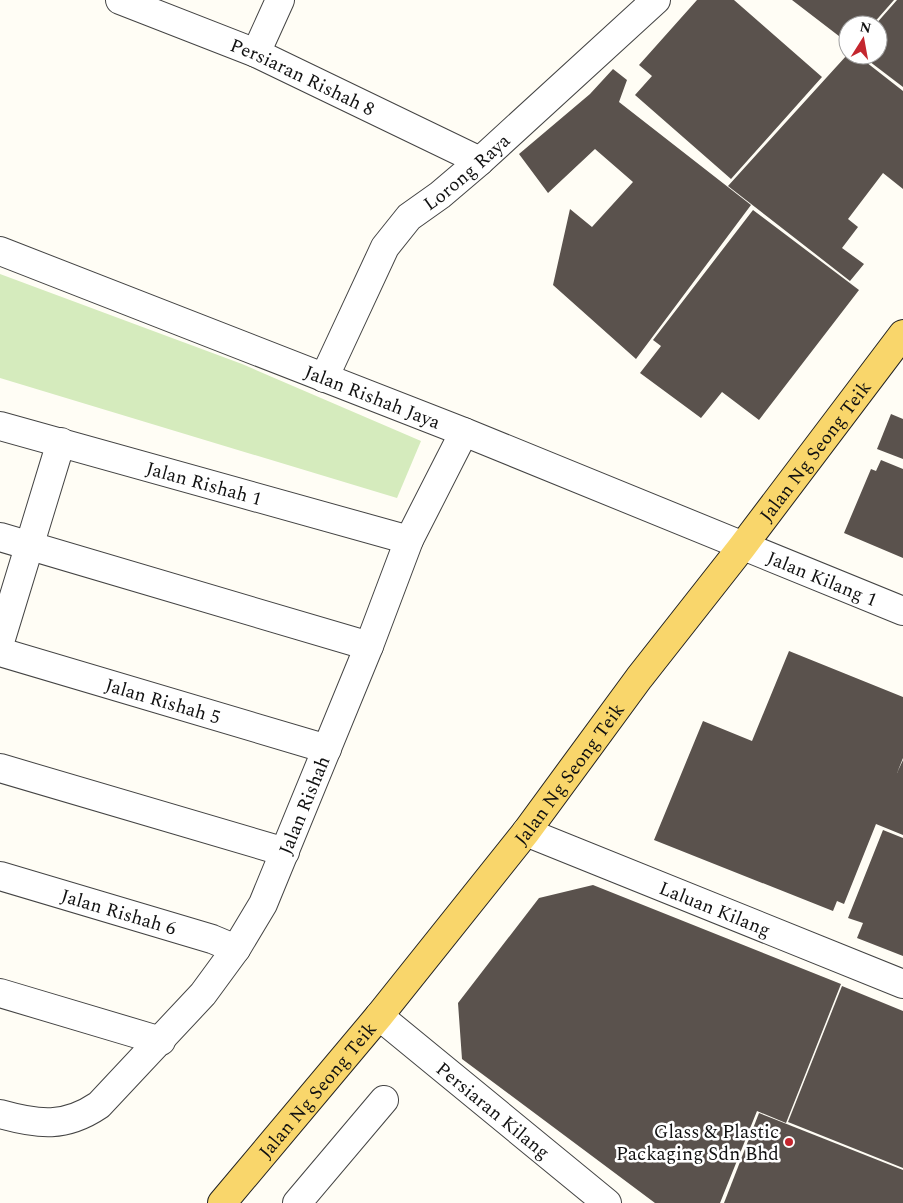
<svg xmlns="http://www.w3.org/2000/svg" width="903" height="1203" font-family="Spectral,serif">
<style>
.grass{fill:#d5ebbd}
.building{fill:#5a524d}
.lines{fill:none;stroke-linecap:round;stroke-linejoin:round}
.minor-casing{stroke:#444;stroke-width:30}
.major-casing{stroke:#222;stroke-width:30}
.minor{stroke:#fff;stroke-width:28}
.major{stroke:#f9d66b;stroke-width:28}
.poi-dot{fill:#c4262e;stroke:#fff;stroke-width:2}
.labels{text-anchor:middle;stroke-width:5;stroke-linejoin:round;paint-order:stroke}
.street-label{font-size:19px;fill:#111;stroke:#fff}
.poi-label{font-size:19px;fill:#111;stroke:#fff;text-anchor:end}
</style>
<rect width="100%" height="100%" fill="#fffdf5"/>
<polygon class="grass" points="0,274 242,364 421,441 397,498 0,378"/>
<g class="building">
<polygon points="697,0 734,0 822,77 731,179 635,95 652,76 639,65"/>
<polygon points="792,0 894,0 872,25 848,25 848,43"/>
<polygon points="897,0 903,0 903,87 861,55 878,55 878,25 875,25"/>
<polygon points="847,55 857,55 903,91 903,189 883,173 848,219 858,227 842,248 864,264 850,281 728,186"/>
<polygon points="613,69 627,80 619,102 751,205 636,359 553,285 570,209 592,227 633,182 595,149 548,193 519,154 590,94"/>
<polygon points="753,210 859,290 759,420 722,392 701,418 640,373 661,346 653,340"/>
<polygon points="891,414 903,419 903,459 877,449"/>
<polygon points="881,460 903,469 903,558 844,533 871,469 876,471"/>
<polygon points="789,651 903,697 903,758 897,773 903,760 903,835 876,824 844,904 837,901 833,911 654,840 703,721 752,741"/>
<polygon points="883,830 903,838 903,956 857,938 863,923 848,918"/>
<polygon points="593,885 841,984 786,1123 757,1111 720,1203 655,1203 462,1059 458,1003 539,898"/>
<polygon points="842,986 903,1011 903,1168 788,1122"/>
<polygon points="759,1113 903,1170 903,1203 724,1203"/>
</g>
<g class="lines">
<defs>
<g id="minor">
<path id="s1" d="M120,0L256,53L480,161"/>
<polyline points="256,53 280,0"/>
<path id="s2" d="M0,251L464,432L903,611"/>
<path id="s3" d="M324,378L385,247L409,217L440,195L480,161L656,0"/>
<path id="s4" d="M0,426L409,540"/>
<polyline points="0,537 369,646"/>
<polyline points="0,642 61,442"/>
<path id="s5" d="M0,652L327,749"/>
<polyline points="0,768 285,852"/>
<path id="s6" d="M526,832L903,984"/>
<path id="s7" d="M0,876L212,939L236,949"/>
<polyline points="0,993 161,1041"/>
<path id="s8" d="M379,1016L607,1203"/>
<path id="s9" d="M0,1114C39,1125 65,1128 99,1105L203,994L236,949L263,904L369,646L409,540L464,432"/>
<polyline points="297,1203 384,1100"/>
</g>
<g id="major">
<path id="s10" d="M222,1203L379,1016L526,832L639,678L742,547L903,334"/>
</g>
</defs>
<use href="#minor" class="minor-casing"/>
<use href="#major" class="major-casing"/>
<use href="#minor" class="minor"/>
<use href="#major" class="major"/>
</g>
<circle class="poi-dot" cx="789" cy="1142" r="5"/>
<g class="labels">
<g class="street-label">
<text dy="7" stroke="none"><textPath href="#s1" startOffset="198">Persiaran Rishah 8</textPath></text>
<text dy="7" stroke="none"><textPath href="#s3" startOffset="256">Lorong Raya</textPath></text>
<text dy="7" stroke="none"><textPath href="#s2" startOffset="400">Jalan Rishah Jaya</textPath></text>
<text dy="7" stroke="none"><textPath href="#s10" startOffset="958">Jalan Ng Seong Teik</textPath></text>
<text dy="7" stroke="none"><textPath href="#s4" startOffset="212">Jalan Rishah 1</textPath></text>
<text dy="7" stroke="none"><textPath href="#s2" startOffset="885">Jalan Kilang 1</textPath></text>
<text dy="7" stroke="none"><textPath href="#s5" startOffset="170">Jalan Rishah 5</textPath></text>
<text dy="7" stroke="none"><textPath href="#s10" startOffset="552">Jalan Ng Seong Teik</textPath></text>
<text dy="7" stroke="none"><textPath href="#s9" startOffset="471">Jalan Rishah</textPath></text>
<text dy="7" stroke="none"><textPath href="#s6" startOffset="204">Laluan Kilang</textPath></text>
<text dy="7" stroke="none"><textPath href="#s7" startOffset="124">Jalan Rishah 6</textPath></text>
<text dy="7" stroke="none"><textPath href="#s10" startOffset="148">Jalan Ng Seong Teik</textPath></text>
<text dy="7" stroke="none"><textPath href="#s8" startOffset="148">Persiaran Kilang</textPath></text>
</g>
<g class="poi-label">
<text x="779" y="1138">Glass &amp; Plastic<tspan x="779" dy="22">Packaging Sdn Bhd</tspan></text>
</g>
</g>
<g transform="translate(863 40) rotate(11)"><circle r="24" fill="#ffffff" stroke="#a0a0a0"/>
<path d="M0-4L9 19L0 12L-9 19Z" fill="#c4262e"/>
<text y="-8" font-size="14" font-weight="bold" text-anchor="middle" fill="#111111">N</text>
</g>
</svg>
